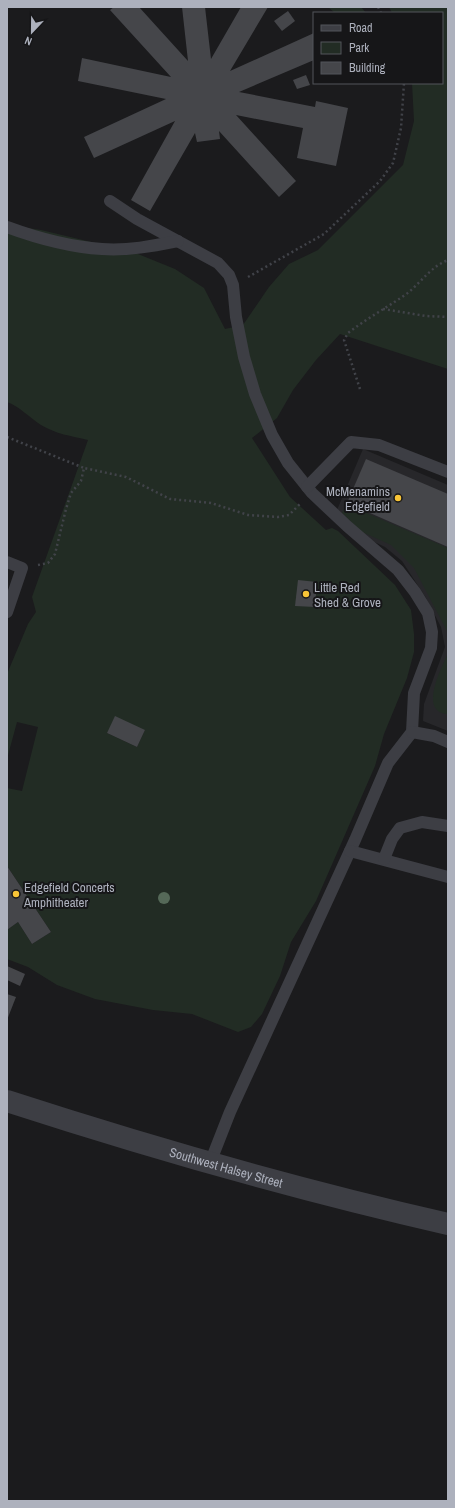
<svg xmlns="http://www.w3.org/2000/svg" width="455" height="1508" font-family="'Archivo Narrow',sans-serif">
<style>
.built{fill:#27272a}
.green{fill:#222c24;fill-rule:evenodd}
.building{fill:#45464a}
.lines{fill:none;stroke-linecap:round;stroke-linejoin:round}
.path{stroke:#414349;stroke-width:2.5;stroke-dasharray:2 3;stroke-linecap:butt}
.service{stroke:#3d3e44;stroke-width:12}
.tertiary{stroke:#3d3e44;stroke-width:22}
.tree{fill:#556958}
.poi-dot{fill:#f9c537;stroke:#161618;stroke-width:1.5}
.labels{text-anchor:middle;stroke-width:4;stroke-linejoin:round;paint-order:stroke}
.poi-label{font-size:13px;fill:#adb1bd;stroke:#161618;text-anchor:start}
.street-label{font-size:13px;fill:#adb1bd;stroke:#161618}
</style>
<rect width="100%" height="100%" fill="#1b1b1d"/>
<polygon class="built" points="363,449 448,485 448,731 423,721 424,704 445,647 441,627 426,598 402,561 385,547 366,538 337,510"/>
<g class="green">
<polygon points="328,7 361,7 366,13 335,13"/>
<path d="M389,7H448V369L340,334L316,360L293,390L277,418L252,438L290,497L326,530L332,528L338,531L395,585L411,610L414,634V652L407,678L384,734L375,766L316,901L291,942L280,976L262,1014L251,1027L238,1032L192,1014L153,1010L95,999L57,985L28,967L7,959V930L18,922L32,944L51,932L7,866V788L22,791L38,727L17,722L7,759V674L28,624L36,612L32,597L88,440C71,436 56,434 41,425C29,417 20,407 7,402V225L41,230L133,252L175,269L204,288L225,329L243,325L269,287L289,264L318,250L403,165L414,121L412,83H442V13H392ZM145,730L137,747L107,733Z"/>
<polygon points="350,506 448,548 448,633 414,568 391,545 360,531 342,513 345,507"/>
<path d="M448,653V714H446C419,710 442,667 448,653Z"/>
</g>
<g class="building">
<polygon points="114,7 139,7 188,61 182,7 205,7 211,59 241,7 268,7 230,71 314,33 314,60 239,92 315,107 316,101 348,108 336,166 297,158 303,128 236,115 296,181 279,197 219,131 220,139 197,142 195,133 150,211 131,200 175,121 94,158 84,137 166,99 78,81 82,58 171,77 110,10"/>
<polygon points="288,11 295,21 282,31 274,21"/>
<polygon points="306,75 310,85 297,89 293,80"/>
<polygon points="366,459 448,494 448,547 347,503"/>
<polygon points="298,580 317,582 315,607 295,606"/>
<polygon points="115,716 145,730 137,747 107,733"/>
<polygon points="7,866 51,932 32,944 18,922 7,930"/>
<polygon points="7,966 25,974 20,986 7,980"/>
<polygon points="7,994 16,997 7,1020"/>
</g>
<g class="lines">
<g class="path">
<polyline points="378,7 381,13"/>
<polyline points="248,277 324,234 380,181 393,163 401,128 404,83"/>
<polyline points="383,309 426,316 448,317"/>
<path d="M360,389L344,340L348,333C366,319 386,308 405,295C420,284 430,267 448,260"/>
<polyline points="7,437 84,468"/>
<polyline points="38,565 48,563 55,554 66,509 71,493 81,481 84,468 126,477 170,499 211,503 248,515 278,517 289,515 300,504"/>
</g>
<g class="service">
<polyline points="110,201 137,219 218,263 229,275 233,285 236,317 244,357 255,394 272,435 288,463 312,493 347,526 398,570 415,592 428,613 432,632 431,648 414,693 412,732 388,763 355,840 230,1112 210,1163"/>
<path d="M7,227C37,238 70,247 102,249C127,251 153,246 178,241"/>
<polyline points="307,487 351,442 379,445 448,472"/>
<polyline points="7,562 22,568 7,612"/>
<polyline points="412,732 434,736 448,742"/>
<polyline points="350,851 448,877"/>
<polyline points="384,859 392,839 400,828 422,822 448,826"/>
</g>
<path class="tertiary" id="s1" d="M7,1101C152,1148 299,1190 448,1224"/>
</g>
<circle class="tree" cx="164" cy="898" r="6"/>
<g class="poi-dot">
<circle cx="398" cy="498" r="4"/>
<circle cx="306" cy="594" r="4"/>
<circle cx="16" cy="894" r="4"/>
</g>
<g class="labels">
<g class="poi-label">
<text x="390" y="496" text-anchor="end">McMenamins<tspan x="390" dy="15">Edgefield</tspan></text>
<text x="314" y="592">Little Red<tspan x="314" dy="15">Shed &amp; Grove</tspan></text>
<text x="24" y="892">Edgefield Concerts<tspan x="24" dy="15">Amphitheater</tspan></text>
</g>
<g class="street-label">
<text dy="5" stroke="none"><textPath href="#s1" startOffset="229">Southwest Halsey Street</textPath></text>
</g>
</g>
<rect width="455" height="1508" fill="none" stroke="#adb1bd" stroke-width="16"/>
<rect x="313" y="12" width="130" height="72" fill="#161618" stroke="#52545a"/>
<rect x="321" y="25" width="20" height="6" fill="#3d3e44" stroke="#52545a"/>
<text x="349" y="32" font-size="12" fill="#adb1bd">Road</text>
<rect x="321" y="42" width="20" height="12" fill="#222c24" stroke="#52545a"/>
<text x="349" y="52" font-size="12" fill="#adb1bd">Park</text>
<rect x="321" y="62" width="20" height="12" fill="#45464a" stroke="#52545a"/>
<text x="349" y="72" font-size="12" fill="#adb1bd">Building</text>
<g transform="translate(32 32) rotate(202)" stroke="#161618" stroke-width="3" paint-order="stroke">
<path d="M0-3L7 15L0 10L-7 15Z" fill="#adb1bd"/>
<text y="-6" font-size="11" font-weight="bold" text-anchor="middle" fill="#adb1bd">N</text>
</g>
</svg>
